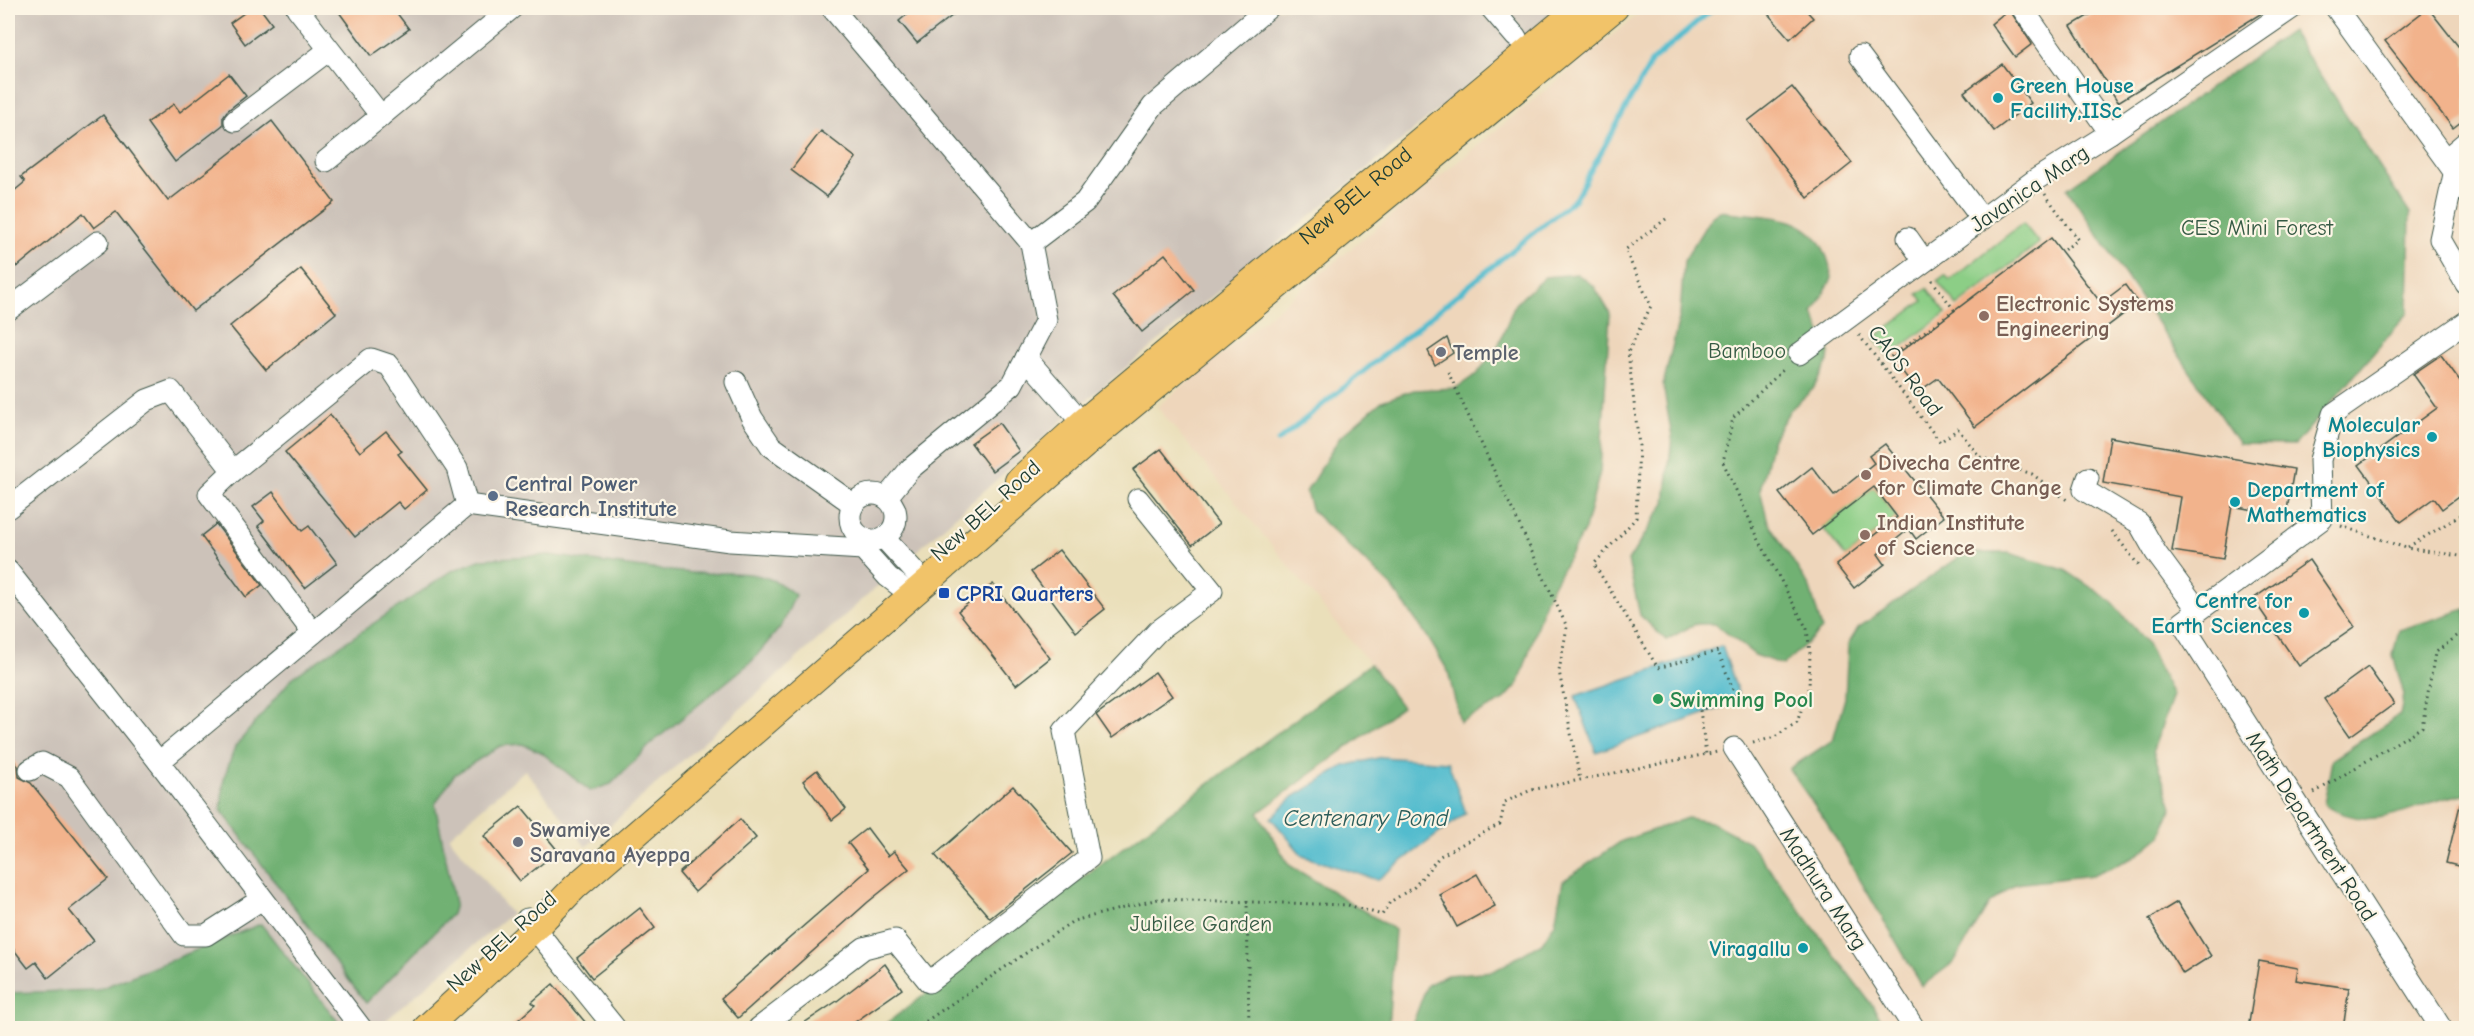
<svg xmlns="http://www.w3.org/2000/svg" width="2474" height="1036" font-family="'Comic Neue',sans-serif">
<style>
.built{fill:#eed6bb}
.industrial{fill:#ccc2b9}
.green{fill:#8cce86;stroke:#56865d;stroke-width:1.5}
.forest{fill:#71b173;stroke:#487754;stroke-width:1.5}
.water{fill:#52bcce;stroke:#387c81;stroke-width:1.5}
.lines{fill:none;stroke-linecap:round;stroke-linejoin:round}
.stream{stroke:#52bcce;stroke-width:5}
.building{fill:#f2b38c}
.minor-casing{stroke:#3d5548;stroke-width:23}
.major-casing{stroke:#3d5548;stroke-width:28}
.path{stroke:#3d5548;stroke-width:3;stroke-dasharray:1.5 4.5;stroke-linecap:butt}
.minor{stroke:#fff;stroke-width:21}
.major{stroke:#f1c369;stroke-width:26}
.culture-dot{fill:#0f9aa8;stroke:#fcf5e5;stroke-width:2}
.education-dot{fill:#8d6e63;stroke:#fcf5e5;stroke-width:2}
.worship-dot{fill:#6b7280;stroke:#fcf5e5;stroke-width:2}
.service-dot{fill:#5c6f8a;stroke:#fcf5e5;stroke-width:2}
.transit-dot{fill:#1a4fb4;stroke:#fcf5e5;stroke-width:2}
.leisure-dot{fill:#2e9e5b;stroke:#fcf5e5;stroke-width:2}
.labels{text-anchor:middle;stroke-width:4.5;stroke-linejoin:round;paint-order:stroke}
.culture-label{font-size:22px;font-weight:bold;fill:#0d838f;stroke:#fcf5e5;text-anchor:end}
.street-label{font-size:22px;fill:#1f3d34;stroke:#fcf5e5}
.park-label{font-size:22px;fill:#355a44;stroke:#fcf5e5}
.education-label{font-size:22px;font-weight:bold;fill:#785e54;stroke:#fcf5e5;text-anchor:start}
.worship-label{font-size:22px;font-weight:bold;fill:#5b616d;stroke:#fcf5e5;text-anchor:start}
.service-label{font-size:22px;font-weight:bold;fill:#4e5e75;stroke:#fcf5e5;text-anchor:start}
.transit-label{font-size:22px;font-weight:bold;fill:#164399;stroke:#fcf5e5;text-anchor:start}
.leisure-label{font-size:22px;font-weight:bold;fill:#27864d;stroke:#fcf5e5;text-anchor:start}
.water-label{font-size:24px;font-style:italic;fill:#2c5d5a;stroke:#fcf5e5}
</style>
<rect width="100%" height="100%" fill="#fcf5e5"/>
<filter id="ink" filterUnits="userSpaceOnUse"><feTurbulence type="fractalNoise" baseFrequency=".0167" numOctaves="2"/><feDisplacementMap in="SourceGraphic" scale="12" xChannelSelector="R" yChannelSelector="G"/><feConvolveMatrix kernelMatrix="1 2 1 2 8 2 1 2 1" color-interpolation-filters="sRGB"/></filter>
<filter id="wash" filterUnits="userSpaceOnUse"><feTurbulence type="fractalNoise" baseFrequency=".008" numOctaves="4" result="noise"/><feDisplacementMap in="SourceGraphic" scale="24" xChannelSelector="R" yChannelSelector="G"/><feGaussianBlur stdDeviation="1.35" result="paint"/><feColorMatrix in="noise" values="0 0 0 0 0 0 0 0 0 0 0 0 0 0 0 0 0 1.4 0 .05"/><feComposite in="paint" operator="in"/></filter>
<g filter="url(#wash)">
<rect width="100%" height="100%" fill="#eadfba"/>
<polygon class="built" points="1646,8 2466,8 2466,1028 880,1028 1370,664 1157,407"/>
<polygon class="industrial" points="8,8 1562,8 1070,414 586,847 525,770 449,837 511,914 377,1028 8,1028"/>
<g class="green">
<polygon points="2023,223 2039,243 1957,306 1937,281 1945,275 1950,280"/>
<polygon points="1927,288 1946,313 1888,357 1874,338 1923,301 1918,294"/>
<polygon points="1874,487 1897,517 1846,557 1822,527"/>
</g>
<g class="forest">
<polygon points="2291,31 2410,214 2408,313 2295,445 2239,444 2067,189"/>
<path d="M1720,211C1775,219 1822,210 1832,278L1813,313L1829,351L1828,361L1813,389L1790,410L1772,440L1760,490L1768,522L1810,588L1822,629L1783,665L1755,655L1715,624H1695L1666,640L1640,615L1628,561L1665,503L1672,437L1663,385L1680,315L1684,261L1711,217Z"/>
<polygon points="1577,274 1594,286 1610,313 1600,472 1585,529 1546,598 1519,683 1503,701 1460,722 1448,671 1427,636 1392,587 1312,511 1306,492 1340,437 1382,401 1414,390 1456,388 1478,373 1499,344 1515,304 1545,277"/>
<polygon points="1965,553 2009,553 2065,570 2111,601 2146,642 2173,695 2153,750 2172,807 2161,836 2135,857 2092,875 2016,884 1989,904 1954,962 1922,986 1825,820 1789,769 1833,740 1845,698 1848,645 1858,628"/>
<path d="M549,555C593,561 637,568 682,572C724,577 761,563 795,595L782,625L752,661L653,742L611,784L590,791L541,752L522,744L500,746L454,775L435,804L455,904L452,914L366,1003L221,810L224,778L235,747L292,678L452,571L482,559Z"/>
<path d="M2466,609V794C2414,800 2376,839 2324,804L2332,760L2400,715L2404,695L2393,655L2399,630Z"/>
<polygon points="1370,664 1402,707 1258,813 1289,865 1395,930 1388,1028 880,1028"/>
<polygon points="1687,818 1711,822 1749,842 1872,1005 1886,1028 1411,1028 1427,985 1447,975 1494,971 1542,943 1555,923 1563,881 1622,841"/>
<polygon points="261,924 343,1028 8,1028 8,993 97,990"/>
</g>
<g class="water">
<polygon points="1722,646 1741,701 1596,752 1575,696"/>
<polygon points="1382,757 1448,762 1466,813 1377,880 1303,856 1271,818 1293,797 1344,766"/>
</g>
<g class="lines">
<polyline class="stream" points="1278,441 1575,199 1652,61 1714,8"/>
</g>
<g id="blocks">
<g class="building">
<polygon points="251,8 260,8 272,24 245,44 230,23"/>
<polygon points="336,8 393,8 409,29 371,56"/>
<polygon points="915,8 962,8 917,43 899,21"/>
<polygon points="1763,8 1804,8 1813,18 1790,39"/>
<polygon points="2101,8 2270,8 2118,102 2071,26"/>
<polygon points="2428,8 2466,56 2466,118 2453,128 2385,41"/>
<polygon points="2009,9 2032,44 2015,57 1991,24"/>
<polygon points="2002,64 2031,103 1994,131 1964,92"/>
<polygon points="229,74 246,96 227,111 223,117 223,125 175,162 147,123 174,104 180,112"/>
<polygon points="1792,87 1852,163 1808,198 1748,121"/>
<polygon points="103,115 168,201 272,121 334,202 193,311 116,212 94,228 83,213 17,267 8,255 8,196 25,182 21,177"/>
<polygon points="821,131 856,158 827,197 791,170"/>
<polygon points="2051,238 2101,303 2125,285 2138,303 1975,427 1938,378 1918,392 1892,358"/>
<polygon points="1165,254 1194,290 1142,332 1113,296"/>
<polygon points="301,269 336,313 266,370 230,326"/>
<polygon points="1447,338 1453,353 1435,365 1428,351"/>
<polygon points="2441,355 2466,389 2466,491 2442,509 2434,498 2401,522 2359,465 2437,408 2413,374"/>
<polygon points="330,415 360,452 386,431 402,451 398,454 427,490 404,509 398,502 355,537 285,452"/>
<polygon points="999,423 1019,451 992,471 971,443"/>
<polygon points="2110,437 2294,469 2286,516 2232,506 2223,559 2172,551 2181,497 2103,483"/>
<polygon points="1885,444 1944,517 1916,539 1909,529 1878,554 1885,564 1854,588 1836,565 1897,517 1874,487 1812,535 1779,493 1812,467 1834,495 1874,463 1869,456"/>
<polygon points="1161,449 1219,524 1192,545 1133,470"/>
<polygon points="273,492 302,531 309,526 337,563 305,588 258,526 264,521 253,507"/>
<polygon points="216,524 262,585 246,597 201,536"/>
<polygon points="1059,550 1105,609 1076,632 1031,572"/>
<polygon points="2309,560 2355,627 2299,666 2253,599"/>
<polygon points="993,584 1050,658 1016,685 958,611"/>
<polygon points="2368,667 2394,704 2350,736 2324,699"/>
<polygon points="1155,672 1172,696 1112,738 1096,715"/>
<polygon points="8,753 18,766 19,777 31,783 108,879 69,910 94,941 48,978 36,962 28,968 8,942"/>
<polygon points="817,770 846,809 832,820 803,781"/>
<polygon points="1013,786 1072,853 990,918 935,855"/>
<polygon points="2461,801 2466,801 2466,868 2446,863"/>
<polygon points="521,806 558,851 520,881 484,836"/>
<polygon points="740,819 756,838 695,892 679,873"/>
<polygon points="867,828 888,856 894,851 909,869 868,902 738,1018 721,998 869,869 848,843"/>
<polygon points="1477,874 1495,906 1457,927 1440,895"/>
<polygon points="2177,902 2211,956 2183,974 2149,919"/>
<polygon points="640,908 655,928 592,978 577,958"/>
<polygon points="2259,961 2298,968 2296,980 2349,988 2343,1029 2290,1023 2289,1029 2248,1029"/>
<polygon points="885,964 902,989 845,1029 795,1029 837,1001"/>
<polygon points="553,984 591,1029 508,1029 535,1005 532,1002"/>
</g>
</g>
</g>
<g filter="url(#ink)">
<use href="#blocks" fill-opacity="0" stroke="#3d5548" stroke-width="1.5"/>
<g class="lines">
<defs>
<g id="minor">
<polyline points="297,8 381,116 512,8"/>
<polyline points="832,8 1031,243 1046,320 1012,385 910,469 886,498"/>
<polyline points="1491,8 1516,37"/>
<polyline points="2022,8 2110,133"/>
<polyline points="2336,8 2466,188"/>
<polyline points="1860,56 1982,219"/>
<polyline points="235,121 329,50"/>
<polyline points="2447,158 2466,142"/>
<polyline points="326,161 381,116"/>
<polyline points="2455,170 2440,239 2466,284"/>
<polyline points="1908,238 1924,261"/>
<polyline points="1031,243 1085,202 1153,106 1268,8"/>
<polyline points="8,310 98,242"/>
<polyline points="1799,354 2035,180 2110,133 2292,8"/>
<polyline points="1026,358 1092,434"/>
<polyline points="736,382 752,418 771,446 853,504"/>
<polyline points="233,471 209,494 313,633"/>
<polyline points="2088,478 2084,490 2139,523 2156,553 2198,610"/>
<circle cx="873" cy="517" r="23"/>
<polyline points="467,505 730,541 863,549 888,577 901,587"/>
<polyline points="8,508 147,400 171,391 233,471 371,359 389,365 457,468 467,505 159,762"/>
<polyline points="884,538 916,573"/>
<polyline points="8,571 159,762 361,1028"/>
<polyline points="1734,748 1914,1028"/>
<polyline points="30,770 42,763 69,777 184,935 206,935 262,899"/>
<polyline points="527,919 615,1028"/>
<polyline points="759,1028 864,948 895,940 929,982 1089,858 1064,731 1158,631 1212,591 1138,499"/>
<polyline points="2441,1028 2182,623 2322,519 2320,460 2333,414 2466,322"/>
</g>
<g id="major">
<path id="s1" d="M1018,481L1083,422L1579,8"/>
<polyline points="426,1028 534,929 575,887 1094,437 1615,8"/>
</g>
</defs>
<use href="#minor" class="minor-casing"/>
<use href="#major" class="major-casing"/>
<g class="path">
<polyline points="2045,194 2078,240 2062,251"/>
<polyline points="1666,219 1625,250 1651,306 1628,352 1639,445 1636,518 1594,564 1658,668 1718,651 1736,697 1700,710 1706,754"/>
<polyline points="1932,280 1955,311"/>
<polyline points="1859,335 1940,442 1958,429 1980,457 2032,474 2067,500"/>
<polyline points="1881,364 1954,310"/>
<polyline points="1448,372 1567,627 1559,671 1580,780"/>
<polyline points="2341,526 2406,548 2466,557"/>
<polyline points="2112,531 2139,566"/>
<polyline points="2408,547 2466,512"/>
<polyline points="1753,743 1775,737 1797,722 1809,689 1810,653 1807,629 1759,540 1723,462 1733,418 1785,368"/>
<polyline points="2314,793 2422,727 2435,653 2466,629"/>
<polyline points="1247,900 1249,1028"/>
<polyline points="916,1028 1073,921 1158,899 1348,905 1382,915 1390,902 1414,887 1440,856 1500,824 1505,802 1531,790 1717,752"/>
</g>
<use href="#minor" class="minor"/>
<use href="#major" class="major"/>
</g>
</g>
<g class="culture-dot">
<circle cx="1998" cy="98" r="6"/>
<circle cx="2432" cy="437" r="6"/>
<circle cx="2235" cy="502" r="6"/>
<circle cx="2304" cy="613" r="6"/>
<circle cx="1803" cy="948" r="6"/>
</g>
<g class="education-dot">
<circle cx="1984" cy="316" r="6"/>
<circle cx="1866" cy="475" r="6"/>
<circle cx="1865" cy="535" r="6"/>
</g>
<g class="worship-dot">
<circle cx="1441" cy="352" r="6"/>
<circle cx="518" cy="842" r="6"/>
</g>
<circle class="service-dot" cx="493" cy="496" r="6"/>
<rect class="transit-dot" x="938" y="587" width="12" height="12" rx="3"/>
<circle class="leisure-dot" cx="1658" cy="699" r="6"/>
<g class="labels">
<g class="culture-label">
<text x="2010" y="93" text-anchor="start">Green House<tspan x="2010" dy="25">Facility,IISc</tspan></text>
<text x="2420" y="432">Molecular<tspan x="2420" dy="25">Biophysics</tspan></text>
<text x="2247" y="497" text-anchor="start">Department of<tspan x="2247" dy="25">Mathematics</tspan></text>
<text x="2292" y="608">Centre for<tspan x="2292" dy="25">Earth Sciences</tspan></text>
<text x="1791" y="956">Viragallu</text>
</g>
<g class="street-label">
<text transform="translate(2029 188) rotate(-34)" y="8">Javanica Marg</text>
<text dy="8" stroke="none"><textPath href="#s1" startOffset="442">New BEL Road</textPath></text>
<text transform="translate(1906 370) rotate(53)" y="8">CAOS Road</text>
<text transform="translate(985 510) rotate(-42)" y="8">New BEL Road</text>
<text transform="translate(2312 826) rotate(57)" y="8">Math Department Road</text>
<text transform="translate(1824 888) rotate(57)" y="8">Madhura Marg</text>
<text transform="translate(501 941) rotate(-42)" y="8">New BEL Road</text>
</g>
<g class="park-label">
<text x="2257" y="235">CES Mini Forest</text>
<text x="1747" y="358">Bamboo</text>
<text x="1201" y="931">Jubilee Garden</text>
</g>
<g class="education-label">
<text x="1996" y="311">Electronic Systems<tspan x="1996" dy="25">Engineering</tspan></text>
<text x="1878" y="470">Divecha Centre<tspan x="1878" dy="25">for Climate Change</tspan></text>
<text x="1877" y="530">Indian Institute<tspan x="1877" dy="25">of Science</tspan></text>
</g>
<g class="worship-label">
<text x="1453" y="360">Temple</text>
<text x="530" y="837">Swamiye<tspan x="530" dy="25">Saravana Ayeppa</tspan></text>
</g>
<g class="service-label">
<text x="505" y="491">Central Power<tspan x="505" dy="25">Research Institute</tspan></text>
</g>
<g class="transit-label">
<text x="956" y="601">CPRI Quarters</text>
</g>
<g class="leisure-label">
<text x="1670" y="707">Swimming Pool</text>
</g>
<g class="water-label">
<text x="1366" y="826">Centenary Pond</text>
</g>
</g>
<rect width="2474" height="1036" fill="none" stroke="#fcf5e5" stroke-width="30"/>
</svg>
